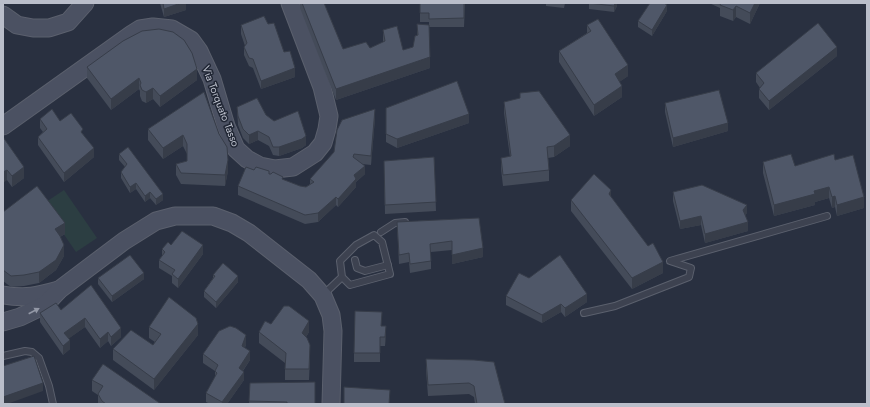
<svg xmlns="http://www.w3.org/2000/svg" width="870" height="407" font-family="Jost,sans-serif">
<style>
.green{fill:#2c3e42}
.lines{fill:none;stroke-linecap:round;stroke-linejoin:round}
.lane-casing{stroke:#5b606d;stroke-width:8}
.secondary-casing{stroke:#5b606d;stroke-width:19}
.lane{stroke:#3d4250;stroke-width:6}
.secondary{stroke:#4b5162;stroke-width:17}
.wall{fill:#444b59}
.shaded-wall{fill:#373d49}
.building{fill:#4f5768;stroke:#373d49}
.oneway{fill:#9398a6}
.labels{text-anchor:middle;stroke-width:3;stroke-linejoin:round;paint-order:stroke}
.street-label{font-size:11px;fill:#babeca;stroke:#212735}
</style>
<rect width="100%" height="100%" fill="#293040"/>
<polygon class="green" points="64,190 97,238 76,252 43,204"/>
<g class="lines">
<defs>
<g id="lane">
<polyline points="381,232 395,223 405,222"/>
<polyline points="355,260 357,268 365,271 388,265"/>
<polyline points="324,294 342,277 340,261 356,245 374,235 382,242 390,274 350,285 342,277"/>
<polyline points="584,313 615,306 689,277 691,268 670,261 827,216"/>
<polyline points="3,356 25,351 32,352 39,358 49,386 53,404"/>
</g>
<g id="secondary">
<polyline points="3,15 17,25 33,28 49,28 68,22 85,3"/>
<polyline points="3,126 132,34 140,29 153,27 172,29 191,40 199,51 212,79 226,126 236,149 247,159 260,166 275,169 293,167 315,153 323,143 327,129 329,116 322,87 290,3"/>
<path d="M3,295C26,299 37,296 59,290"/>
<polyline points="3,322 20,317 45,305 59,290 124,241 156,221 175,216 213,216 232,223 249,233 309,280 323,296 331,315 333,331 331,404"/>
</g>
</defs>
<use href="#lane" class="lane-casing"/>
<use href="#secondary" class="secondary-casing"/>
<use href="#lane" class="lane"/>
<use href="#secondary" class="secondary"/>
</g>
<g class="wall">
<polygon points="160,3 186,3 186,10 164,17"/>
<polygon points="300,3 324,3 343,49 370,48 383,42 383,30 403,50 413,47 417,36 417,24 430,68 336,100 300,8"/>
<polygon points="420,3 465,3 464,27 429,27 429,22 420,22"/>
<polygon points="546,3 565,3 564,8 546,6"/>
<polygon points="589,3 617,3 617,6 614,12 589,9"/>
<polygon points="709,3 760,3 750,24 736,17 733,21 720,16 720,8"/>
<polygon points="667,11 652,36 638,27 638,21"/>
<polygon points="241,25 284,52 295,77 261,89 253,68 249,66 244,55 244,47 245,46 241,34"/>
<polygon points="587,25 628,76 619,82 622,97 594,116 559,62 559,51 587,33"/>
<polygon points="837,56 769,110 759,98 759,89 760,88 756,82 756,73"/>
<polygon points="87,67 197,80 160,107 153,99 146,103 142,101 140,96 140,91 139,89 111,110 87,78"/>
<polygon points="204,92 228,171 225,186 181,184 176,175 176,164 187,161 187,154 183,146 163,159 148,140 148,129"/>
<polygon points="520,93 570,146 554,157 548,158 549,170 549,181 503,186 501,169 501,158 510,157 504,113 504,102 520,99"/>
<polygon points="665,103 728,131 673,147 665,112"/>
<polygon points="237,107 266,115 306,145 302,148 279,156 273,155 269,146 258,140 249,144 243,138 238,125"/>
<polygon points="386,108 469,123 397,148 386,142"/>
<polygon points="375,118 371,165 362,164 365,174 356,182 356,187 338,207 336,205 318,222 305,224 238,195 238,186 254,170 269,174 300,186 306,187 310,184 310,179"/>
<polygon points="40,119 83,134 94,157 64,182 38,145 38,137 43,132 40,128"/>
<polygon points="3,137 24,178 12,187 7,180"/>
<polygon points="119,154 163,200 156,205 150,198 145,202 136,189 130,193 121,178 121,172 125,167 119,160"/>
<polygon points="434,157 436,211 385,214 384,161"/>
<polygon points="835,160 864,208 837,216 835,207 832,208 829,198 815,202 815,205 774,216 763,173 763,162 795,166"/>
<polygon points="673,192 747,213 745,215 748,231 705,243 701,225 680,229 673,201"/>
<polygon points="611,197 663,273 632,289 571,211 571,200"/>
<polygon points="3,212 65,234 60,237 64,256 56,270 39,283 24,286 11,287 3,281"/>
<polygon points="479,218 483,257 452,264 452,250 431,252 431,269 410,273 409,262 399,264 397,222"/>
<polygon points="171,245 203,254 178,288 172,283 172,276 159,268 159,260 162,256 162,249"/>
<polygon points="213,275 238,282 216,308 204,297 204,291 213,278"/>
<polygon points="98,278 144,279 112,302 98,284"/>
<polygon points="529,278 587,302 565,317 561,312 542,323 506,305 506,296"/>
<polygon points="91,285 121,337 111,346 108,341 100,348 85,327 69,338 70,349 63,355 40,322 40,313 61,310"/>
<polygon points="271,324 309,332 306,337 310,356 309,380 285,380 285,363 259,343 259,332"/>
<polygon points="382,326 386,334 385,346 380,346 380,362 354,362 354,353"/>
<polygon points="149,327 198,335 154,390 113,360 113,349 153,345 155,342 149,338"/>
<polygon points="246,344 245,348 250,360 243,371 244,380 227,404 210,404 206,402 206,393 215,377 215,371 203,363 203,354"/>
<polygon points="426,359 474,360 505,404 475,404 474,397 469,394 428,396 426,370"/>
<polygon points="92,380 161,404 98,404 98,395 92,391"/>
<polygon points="250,383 315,404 249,404"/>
</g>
<g class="shaded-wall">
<polygon points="181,3 186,3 186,10 164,17 164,9"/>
<polygon points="615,3 617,3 617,6 614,12 614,6"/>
<polygon points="755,3 760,3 750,24 750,13"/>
<polygon points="667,5 667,11 652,36 652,30"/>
<polygon points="736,6 736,17 733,21 733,10"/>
<polygon points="837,47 837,56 769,110 769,101"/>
<polygon points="430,57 430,68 336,100 336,89"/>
<polygon points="628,65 628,76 615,85 615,74"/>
<polygon points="295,68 295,77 261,89 261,81"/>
<polygon points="197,69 197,80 160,107 160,96"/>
<polygon points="139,78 139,89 111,110 111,99"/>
<polygon points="622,86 622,97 594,116 594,105"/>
<polygon points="153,88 153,99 146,103 146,92"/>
<polygon points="375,109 375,118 371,165 371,156"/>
<polygon points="469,114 469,123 397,148 397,139"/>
<polygon points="728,123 728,131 673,147 673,138"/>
<polygon points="258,131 258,140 249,144 249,135"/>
<polygon points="183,135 183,146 163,159 163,148"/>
<polygon points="570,135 570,146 554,157 554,146"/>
<polygon points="306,136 306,145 302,148 279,156 279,147"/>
<polygon points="94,148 94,157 64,182 64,173"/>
<polygon points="228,160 228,171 225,186 225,175"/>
<polygon points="365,166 365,174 356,182 356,187 338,207 338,199 354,175"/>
<polygon points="24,167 24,178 12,187 12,176"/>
<polygon points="7,170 7,180 3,183 3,172"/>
<polygon points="136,183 136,189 130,193 130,187"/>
<polygon points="829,187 829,198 815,202 815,205 774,216 774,205 814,191"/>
<polygon points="611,190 611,201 609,194"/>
<polygon points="150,192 150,198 145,202 145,196"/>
<polygon points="163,194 163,200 156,205 156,199"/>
<polygon points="835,196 835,207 832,208 832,197"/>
<polygon points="336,197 336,205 318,222 318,213"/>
<polygon points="864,197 864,208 837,216 837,205"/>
<polygon points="747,205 747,213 743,218 743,210"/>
<polygon points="701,216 701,225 680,229 680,221"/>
<polygon points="748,222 748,231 705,243 705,234"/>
<polygon points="65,223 65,234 55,240 55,229"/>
<polygon points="64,245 64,256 56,270 39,283 39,272"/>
<polygon points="203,245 203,254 178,288 178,279"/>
<polygon points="483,248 483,257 452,264 452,255"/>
<polygon points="663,262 663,273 632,289 632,278"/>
<polygon points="144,273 144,279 112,302 112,296"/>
<polygon points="238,276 238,282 216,308 216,302"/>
<polygon points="587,294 587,302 565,317 565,308"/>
<polygon points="561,304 561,312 542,323 542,315"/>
<polygon points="85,318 85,327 64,342 64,333"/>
<polygon points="309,321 309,332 302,343 302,333"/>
<polygon points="198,324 198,335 154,390 154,379"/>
<polygon points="386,326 386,334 385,346 385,337"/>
<polygon points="121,328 121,337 111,346 111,337"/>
<polygon points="108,332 108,341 100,348 100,339"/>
<polygon points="246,335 246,344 242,354 242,346"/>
<polygon points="70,340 70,349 63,355 63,346"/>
<polygon points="250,351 250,360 239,376 239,368"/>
<polygon points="244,372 244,380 227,404 222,404 222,402"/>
<polygon points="43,383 43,391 7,404 4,404 3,397"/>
</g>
<g class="building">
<polygon points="163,3 181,3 164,9"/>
<polygon points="302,3 324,3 343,49 366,42 370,48 385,41 383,30 397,26 403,50 413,47 415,36 418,35 417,24 429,25 430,57 336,89"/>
<polygon points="420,3 464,3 464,18 429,19 429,13 420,13"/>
<polygon points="589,3 615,3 614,6"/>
<polygon points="650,3 664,3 667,5 652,30 638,21"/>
<polygon points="721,3 755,3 750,13 736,6 733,10 720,5"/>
<polygon points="264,16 268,24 274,23 284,52 290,51 295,68 261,81 253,59 249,58 244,47 247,43 241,25"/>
<polygon points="598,19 628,65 615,74 622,86 594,105 559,51 591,31 587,25"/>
<polygon points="818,23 837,47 769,101 759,89 764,83 756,73"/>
<polygon points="159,29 173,32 184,40 192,53 197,69 160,96 153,88 146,92 142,90 140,85 141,83 139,78 111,99 87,67 123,41 142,31"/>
<polygon points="457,81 469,114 397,139 386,134 386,108"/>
<polygon points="719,90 728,123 673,138 665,103"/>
<polygon points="539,91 570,135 554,146 547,147 549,170 503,175 501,158 511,156 504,102 520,98 520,93"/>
<polygon points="204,92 219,134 227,147 228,160 225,175 181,173 176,164 187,161 187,144 183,135 163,148 148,129"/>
<polygon points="257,98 266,115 274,121 298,111 306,136 302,139 279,147 273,147 269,137 258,131 249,135 243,129 238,116 237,107"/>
<polygon points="52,109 60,121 71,113 83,129 81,132 94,148 64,173 38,137 47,129 40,119"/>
<polygon points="375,109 371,156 354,154 353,157 365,166 354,175 356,179 338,199 336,197 318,213 305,215 238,186 246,167 254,170 256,167 269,171 269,174 271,174 273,172 283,177 282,179 300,186 306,187 314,182 310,179 334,152 337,130 342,120"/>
<polygon points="3,137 24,167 12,176 7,170 3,172"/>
<polygon points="128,147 163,194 156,199 150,192 145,196 136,183 130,187 121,172 127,164 119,154"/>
<polygon points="791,154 795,166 834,154 835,160 853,155 864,197 837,205 835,196 832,197 829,187 814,191 815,194 774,205 763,162"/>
<polygon points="434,157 436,202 385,205 384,161"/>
<polygon points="594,174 611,190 609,194 648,246 653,243 663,262 632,278 571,200"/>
<polygon points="702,185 747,205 743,210 748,222 705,234 701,216 680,221 673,192"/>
<polygon points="37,186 65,223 55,229 60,236 64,245 56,260 39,272 24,275 11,276 3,270 3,212"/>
<polygon points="479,218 483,248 452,255 452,241 430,244 431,261 410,264 409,253 399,255 397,222"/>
<polygon points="182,231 203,245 178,279 172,274 175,270 159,260 165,252 162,249 168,242 171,245"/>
<polygon points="130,255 144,273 112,296 98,278"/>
<polygon points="560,255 587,294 565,308 561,304 542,315 506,296 519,273 529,278"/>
<polygon points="223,263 238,276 216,302 204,291 215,276 213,275"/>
<polygon points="91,285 121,328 111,337 108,332 100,339 85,318 64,333 70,340 63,346 40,313 56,303 61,310"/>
<polygon points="169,297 196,318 198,324 154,379 113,349 131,330 153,345 161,334 149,327"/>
<polygon points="284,306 289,306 309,321 302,333 307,338 310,345 309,369 285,369 286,353 259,332 265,321 271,324"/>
<polygon points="355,311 382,312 381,326 386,326 385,337 380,337 380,353 354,353"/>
<polygon points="230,326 236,328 246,335 242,346 250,351 239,368 244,372 222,402 206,393 217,373 215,371 218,365 203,354 219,331"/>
<polygon points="34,356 43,383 3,397 3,366"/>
<polygon points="426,359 474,360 494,362 505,404 477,404 474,386 469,383 428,385"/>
<polygon points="103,364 161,404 106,404 102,401 98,394 103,386 92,380"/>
<polygon points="315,382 315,404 287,404 287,402 249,401 250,383"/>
<polygon points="344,387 390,390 389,404 344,404"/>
</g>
<defs><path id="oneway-solid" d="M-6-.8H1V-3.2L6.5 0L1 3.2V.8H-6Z"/></defs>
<use class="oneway" href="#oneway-solid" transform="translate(34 311) rotate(-27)"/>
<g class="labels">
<g class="street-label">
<text transform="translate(221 106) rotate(69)" y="4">Via Torquato Tasso</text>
</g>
</g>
<rect width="870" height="407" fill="none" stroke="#babeca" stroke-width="8"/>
</svg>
